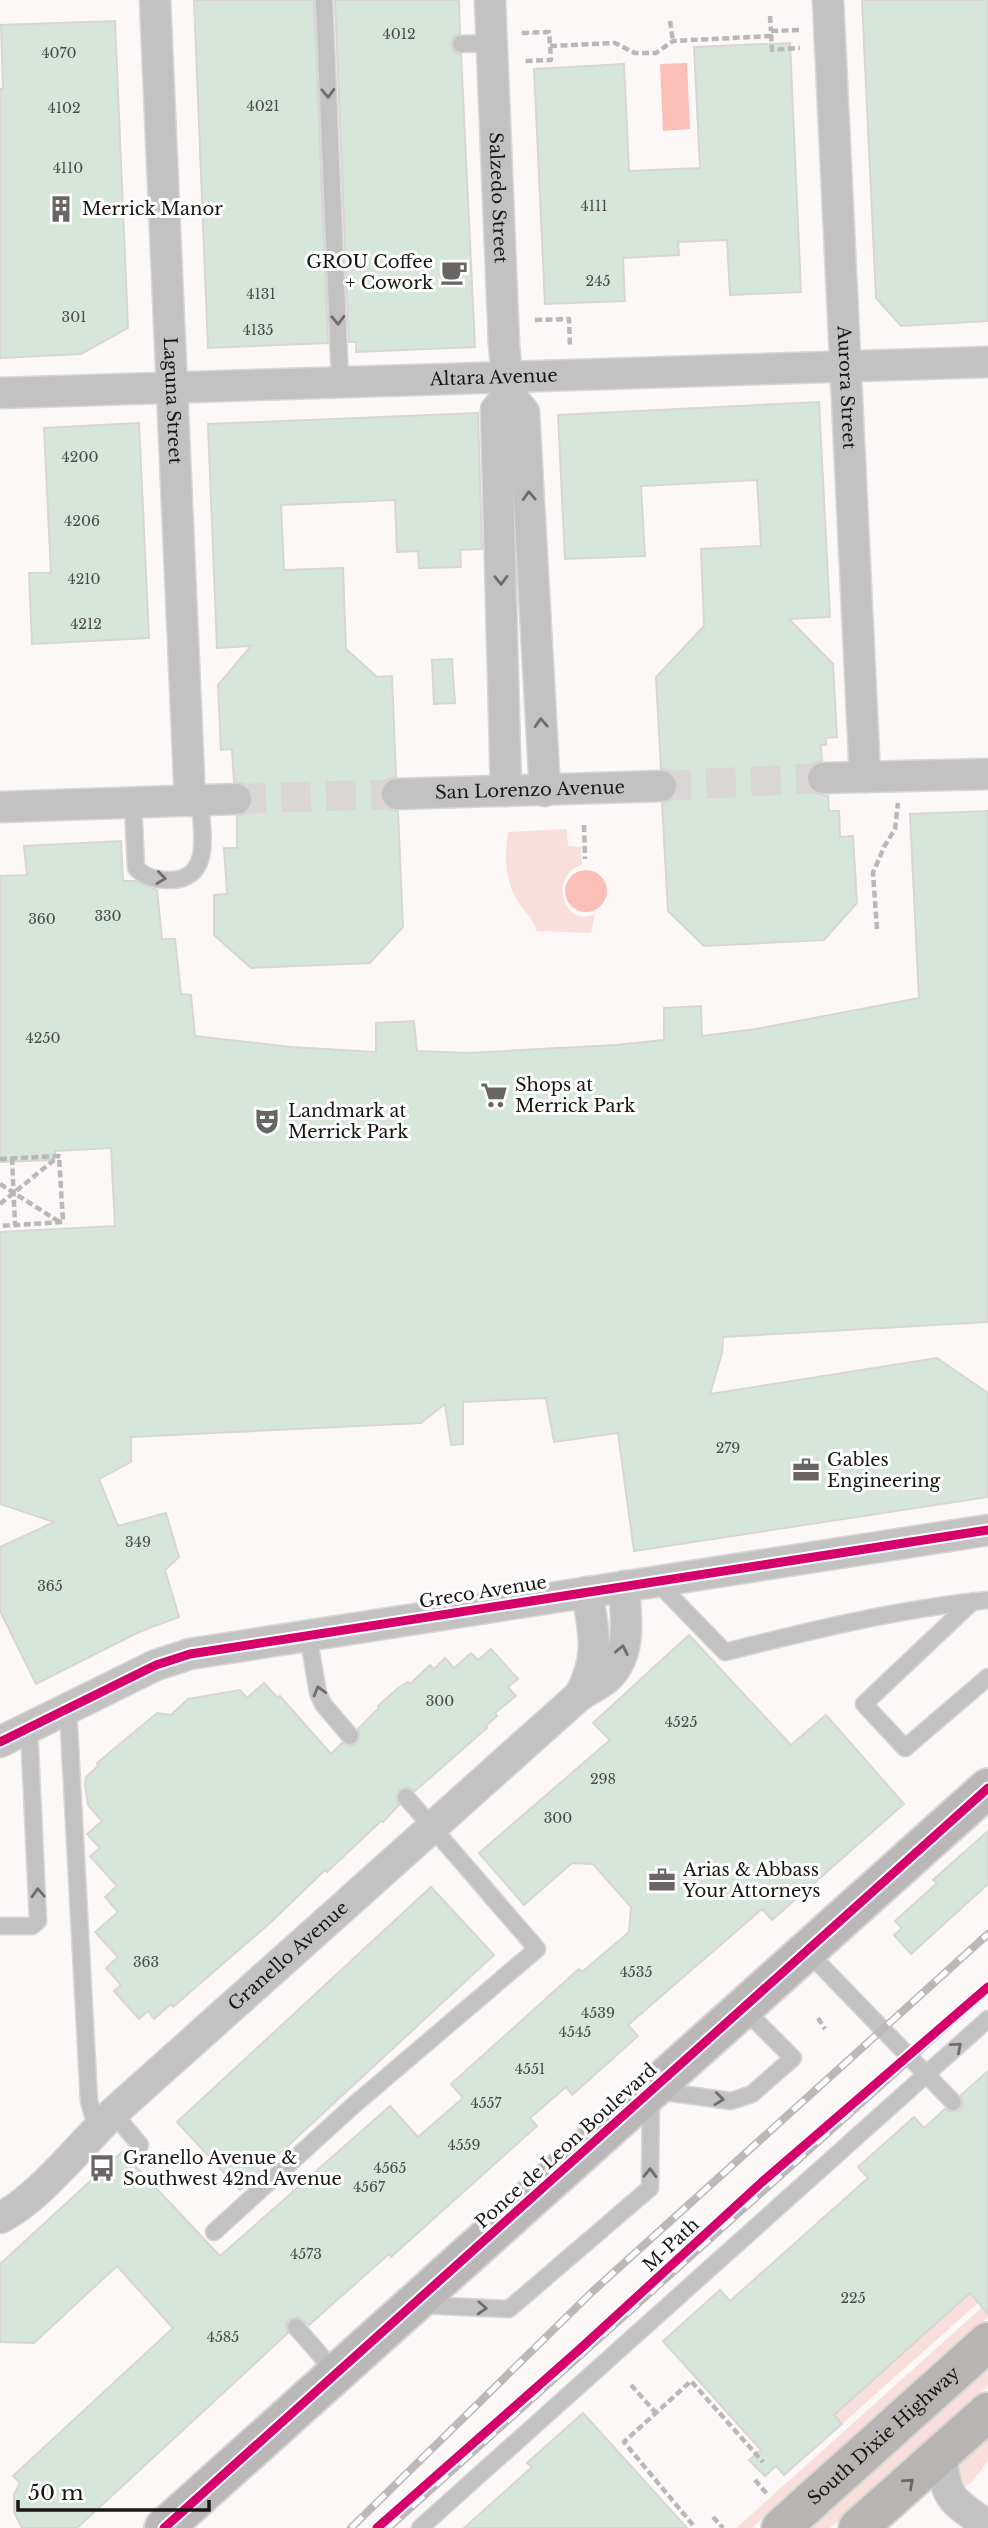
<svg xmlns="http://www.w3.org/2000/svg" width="988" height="2528" font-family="'Libre Baskerville',serif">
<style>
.green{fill:#f8dfdb}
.water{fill:#fac0b8}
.building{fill:#d7e6da;stroke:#d7d6d5;stroke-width:2}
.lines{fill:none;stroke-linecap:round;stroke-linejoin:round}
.street-tunnel{stroke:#dbd6d6;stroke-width:30;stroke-dasharray:30 15;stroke-linecap:butt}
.lane-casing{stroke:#d8d5d5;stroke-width:19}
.street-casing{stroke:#d8d5d5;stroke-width:33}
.secondary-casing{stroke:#d8d5d5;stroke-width:42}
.highway-casing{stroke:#d8d5d5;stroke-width:42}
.path{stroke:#b9b7b7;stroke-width:4.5;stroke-dasharray:7 3.5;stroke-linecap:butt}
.lane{stroke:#c3c2c2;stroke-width:16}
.street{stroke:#c3c2c2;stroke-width:30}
.secondary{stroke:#b9b7b7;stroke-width:38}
.highway{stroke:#b7b4b3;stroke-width:38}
.rail-casing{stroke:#bcb8b8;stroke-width:8}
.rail{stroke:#fff;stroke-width:5;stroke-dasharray:16;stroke-linecap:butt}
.cycleway-casing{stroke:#fff;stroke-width:13}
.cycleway{stroke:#d6006c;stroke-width:9}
.oneway{stroke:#6e6c6c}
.oneway2{stroke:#686564}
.labels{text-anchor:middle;stroke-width:6;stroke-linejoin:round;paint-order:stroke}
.number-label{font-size:14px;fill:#494a47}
.street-label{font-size:18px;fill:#1a1616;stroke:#fff}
.poi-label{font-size:18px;fill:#1a1616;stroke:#fff;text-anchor:start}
</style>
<rect width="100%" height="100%" fill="#fdf8f8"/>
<g class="green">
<path d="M567,829L568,846L581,847L582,865C548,874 563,929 595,914L591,933L537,931C533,919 526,913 519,903C504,880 505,858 508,832Z"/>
<polygon points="970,2293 978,2303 842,2424 834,2415"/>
<polygon points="988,2302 988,2317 752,2528 736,2528"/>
<polygon points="988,2367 988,2386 830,2528 809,2528"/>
<polygon points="988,2437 988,2461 972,2482 958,2493 957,2467"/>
</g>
<g class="water">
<polygon points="687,63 690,129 663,131 660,64"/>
<circle cx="586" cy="891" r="21"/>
</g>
<g class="building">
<polygon points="194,0 314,0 328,343 208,348"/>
<polygon points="335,0 459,0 460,34 452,38 451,45 455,53 461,54 475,347 356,352 356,342 349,342"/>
<polygon points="862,0 988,0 988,321 901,326 876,298"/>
<polygon points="115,21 128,328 81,354 0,358 0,89 3,89 1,25"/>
<polygon points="790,43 801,292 730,295 727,240 678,242 679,255 623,258 625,301 545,304 534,69 624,64 629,171 700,168 694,47"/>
<polygon points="819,402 830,617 789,619 833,664 837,737 826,738 826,745 821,745 822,761 813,763 808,769 806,779 808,786 814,793 828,796 829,811 839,811 840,837 853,836 857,903 824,940 704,946 668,911 662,803 671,800 676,795 678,785 676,777 670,771 661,769 656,677 704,626 701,549 761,546 757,480 641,486 645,556 565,559 558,415"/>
<polygon points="478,413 482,549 460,550 461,567 419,568 418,551 397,552 395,500 281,505 284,570 343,568 346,649 377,677 392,676 396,777 388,779 382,785 380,795 382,803 388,809 398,811 403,927 370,963 251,968 214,935 214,895 227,894 224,848 237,848 237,816 246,813 252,807 253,799 251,790 245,784 234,782 232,749 221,750 218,685 251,646 217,648 208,424"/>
<polygon points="139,423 149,638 32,644 29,573 51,573 44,428"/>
<polygon points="452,659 455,703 434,704 432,660"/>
<polygon points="988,811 988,1322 723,1337 722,1353 710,1394 937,1358 988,1393 988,1497 634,1551 618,1433 554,1442 546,1398 463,1402 463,1444 451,1445 445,1404 421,1423 131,1437 131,1462 99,1479 118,1526 166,1513 179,1557 165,1570 179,1617 139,1632 36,1684 0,1611 0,1547 54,1522 0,1504 0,1232 115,1226 111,1148 55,1151 54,1160 0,1162 0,876 27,875 24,846 121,841 123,881 135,881 157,890 162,939 175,939 181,994 191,995 195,1036 291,1047 376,1052 376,1023 414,1021 417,1051 467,1053 615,1045 664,1040 664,1008 701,1006 702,1036 756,1029 919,998 910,814"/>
<polygon points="689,1635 791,1745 826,1715 904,1804 772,1920 762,1909 628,2025 638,2036 572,2095 566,2087 530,2118 537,2126 391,2257 389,2254 309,2325 299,2317 290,2319 286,2324 288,2333 77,2528 22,2528 14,2512 14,2494 20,2483 13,2476 173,2328 117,2266 34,2343 0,2342 0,2264 122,2152 220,2256 390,2106 418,2137 463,2098 451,2084 579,1969 582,1972 629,1932 631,1907 593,1864 572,1863 524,1905 479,1853 610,1740 593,1723"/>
<polygon points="491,1649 518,1679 508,1687 516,1696 495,1713 497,1716 486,1726 487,1728 415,1791 409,1787 399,1790 396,1798 399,1805 383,1822 381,1821 327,1872 325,1870 270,1923 173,2007 171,2004 154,2019 148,2011 139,2019 114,1991 121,1985 106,1968 118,1957 95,1932 118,1912 105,1897 117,1886 90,1856 100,1848 87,1834 102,1821 88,1805 85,1785 86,1777 98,1766 97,1763 157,1713 171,1715 188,1699 240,1690 247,1698 264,1683 278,1698 280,1696 331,1754 342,1743 351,1746 357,1744 360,1735 358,1729 379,1708 378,1706 397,1689 408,1682 410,1684 430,1665 434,1669 445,1658 454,1668 471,1653 478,1660"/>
<polygon points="988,1831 988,1884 911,1954 894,1935 902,1928 895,1921 937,1883 933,1880"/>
<polygon points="431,1887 494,1955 240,2190 177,2122"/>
<polygon points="988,2071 988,2314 970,2293 834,2415 842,2424 784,2475 776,2466 765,2476 749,2460 761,2450 663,2341 720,2290 730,2301 868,2178 858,2167 914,2117 924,2128 945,2109 951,2112 960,2110 963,2104 961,2095"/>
<polygon points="583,2413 687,2528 464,2528 532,2467 527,2463"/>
</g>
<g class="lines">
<g class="street-tunnel">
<polyline points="661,786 823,778"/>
<polyline points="236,799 397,794"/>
</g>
<defs>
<g id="lane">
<polyline points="324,0 340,381"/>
<polyline points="461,44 491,43"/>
<path d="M133,803L136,868C146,878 157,880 171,880C214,878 201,830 200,800"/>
<path d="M656,1581L725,1652C813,1630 898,1609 988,1600"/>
<polyline points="973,1601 864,1704 905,1748 988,1677"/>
<polyline points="308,1635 318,1693 323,1704 350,1736"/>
<polyline points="68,1709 89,2101 97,2130"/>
<polyline points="0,1926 32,1926 38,1921 29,1728"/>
<polyline points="806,1950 953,2102"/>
<polyline points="113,2113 140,2145"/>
<polyline points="214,2232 355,2104 537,1949 406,1797"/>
<polyline points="420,2305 509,2309 650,2188 651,2090 731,2101 752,2094 793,2058 743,2008"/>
<polyline points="296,2327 336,2373"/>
<polyline points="420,2528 988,2019"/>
</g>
<g id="street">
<path id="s1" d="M155,0L190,801"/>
<path id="s2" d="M490,0L504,345L509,394L524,412L545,791"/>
<path id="s3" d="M828,0L865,777"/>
<path id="s4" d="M0,393L988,362"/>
<polyline points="823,778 988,774"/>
<polyline points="506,791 496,410 509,394"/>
<path id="s5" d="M397,794L661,786"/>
<polyline points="0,807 236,799"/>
<path d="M580,1695C601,1655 594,1634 587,1592"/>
<polyline points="0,1742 156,1665 190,1654 988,1530"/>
<path id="s6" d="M0,2218C38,2199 82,2144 113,2113L580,1695C589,1689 601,1684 608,1677C632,1654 626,1617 624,1586"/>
<path d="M941,2454C947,2495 946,2497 981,2521"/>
</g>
<polyline id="secondary" points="164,2528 988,1788"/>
<g id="highway">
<path id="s7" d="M781,2528L988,2342"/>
<polyline points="858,2528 988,2412"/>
</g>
</defs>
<use href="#lane" class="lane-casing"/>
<use href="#street" class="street-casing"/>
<use href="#secondary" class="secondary-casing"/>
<use href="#highway" class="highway-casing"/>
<g class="path">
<polyline points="770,16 771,31"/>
<polyline points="670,21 673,41"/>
<polyline points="799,30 771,31 772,50 800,48"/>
<polyline points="522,33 549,32 551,60 523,61"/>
<polyline points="550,46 615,43 635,53 656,53 673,41 771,36"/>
<polyline points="535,320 569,319 570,347"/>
<polyline points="584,825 585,859"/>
<polyline points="877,929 873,873 884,847 895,829 898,803"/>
<polyline points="12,1158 15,1225"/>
<polyline points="0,1159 59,1156 63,1222 0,1226"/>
<polyline points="0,1184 61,1223"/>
<polyline points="0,1204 59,1156"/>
<polyline points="818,2018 825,2029"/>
<polyline points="631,2385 656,2413"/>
<polyline points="755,2480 768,2495"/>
<polyline points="713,2517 723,2528"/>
<polyline points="693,2525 624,2442 691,2381 763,2462"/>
</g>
<use href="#lane" class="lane"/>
<use href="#street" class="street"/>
<use href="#secondary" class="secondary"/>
<use href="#highway" class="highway"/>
<defs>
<g id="rail">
<polyline points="351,2528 592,2292 988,1934"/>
<polyline points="388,2528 988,1989"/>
</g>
</defs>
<use href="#rail" class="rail-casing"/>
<use href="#rail" class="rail"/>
<defs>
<g id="cycleway">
<polyline points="0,1742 156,1665 190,1654 988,1530"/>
<polyline points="164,2528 988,1788"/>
<polyline points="377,2528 580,2349 762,2182 988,1987"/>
</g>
</defs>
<use href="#cycleway" class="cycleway-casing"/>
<use href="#cycleway" class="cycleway"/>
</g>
<defs><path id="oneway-chevron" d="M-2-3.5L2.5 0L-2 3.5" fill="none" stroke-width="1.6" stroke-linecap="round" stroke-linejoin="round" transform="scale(1.75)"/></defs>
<g class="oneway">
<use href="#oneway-chevron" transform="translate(328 93) rotate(88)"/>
<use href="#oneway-chevron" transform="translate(338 320) rotate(88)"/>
<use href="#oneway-chevron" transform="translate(529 496) rotate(-93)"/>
<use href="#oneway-chevron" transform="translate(501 580) rotate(89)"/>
<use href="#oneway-chevron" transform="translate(541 723) rotate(-93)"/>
<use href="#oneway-chevron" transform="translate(161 878) rotate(7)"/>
<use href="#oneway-chevron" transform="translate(622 1650) rotate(-78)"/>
<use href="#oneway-chevron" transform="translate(319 1691) rotate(-106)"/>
<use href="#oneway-chevron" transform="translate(38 1893) rotate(-93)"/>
<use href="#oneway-chevron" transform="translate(957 2047) rotate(-41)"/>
<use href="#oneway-chevron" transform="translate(719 2099) rotate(7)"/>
<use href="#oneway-chevron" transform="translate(650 2173) rotate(-89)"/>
<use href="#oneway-chevron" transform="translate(482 2308) rotate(3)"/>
</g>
<use class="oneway2" href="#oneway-chevron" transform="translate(909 2483) rotate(-42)"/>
<defs>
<symbol id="building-bare" viewBox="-9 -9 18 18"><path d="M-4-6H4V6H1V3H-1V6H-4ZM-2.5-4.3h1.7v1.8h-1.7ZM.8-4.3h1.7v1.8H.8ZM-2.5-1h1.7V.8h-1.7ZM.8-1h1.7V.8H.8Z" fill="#696565" stroke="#fff" stroke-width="2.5" paint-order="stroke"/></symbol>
<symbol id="cafe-bare" viewBox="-9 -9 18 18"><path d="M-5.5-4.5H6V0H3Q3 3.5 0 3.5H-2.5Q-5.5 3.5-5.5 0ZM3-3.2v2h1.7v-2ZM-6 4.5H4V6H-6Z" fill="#696565" stroke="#fff" stroke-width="2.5" paint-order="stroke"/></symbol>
<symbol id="supermarket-bare" viewBox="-9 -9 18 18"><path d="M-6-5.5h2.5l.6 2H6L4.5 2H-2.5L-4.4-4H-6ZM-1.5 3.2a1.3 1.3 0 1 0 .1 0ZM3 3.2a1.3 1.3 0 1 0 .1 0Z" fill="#696565" stroke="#fff" stroke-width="2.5" paint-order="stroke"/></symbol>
<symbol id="theatre-bare" viewBox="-9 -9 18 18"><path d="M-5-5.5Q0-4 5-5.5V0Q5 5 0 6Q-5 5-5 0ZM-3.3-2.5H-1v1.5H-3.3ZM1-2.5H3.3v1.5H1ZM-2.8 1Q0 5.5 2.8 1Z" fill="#696565" stroke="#fff" stroke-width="2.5" paint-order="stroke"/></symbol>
<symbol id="office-bare" viewBox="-9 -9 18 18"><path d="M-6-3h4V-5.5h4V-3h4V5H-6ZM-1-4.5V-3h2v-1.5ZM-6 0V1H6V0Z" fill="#696565" stroke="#fff" stroke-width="2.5" paint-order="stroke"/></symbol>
<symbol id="bus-bare" viewBox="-9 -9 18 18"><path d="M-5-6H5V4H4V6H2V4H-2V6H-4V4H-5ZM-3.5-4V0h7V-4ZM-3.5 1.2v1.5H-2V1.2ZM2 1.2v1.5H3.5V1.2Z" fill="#696565" stroke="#fff" stroke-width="2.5" paint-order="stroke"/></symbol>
</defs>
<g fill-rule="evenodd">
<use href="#building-bare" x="42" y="190" width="38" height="38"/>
<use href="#cafe-bare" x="435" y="253" width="38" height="38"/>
<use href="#supermarket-bare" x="475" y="1076" width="38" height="38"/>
<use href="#theatre-bare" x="248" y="1102" width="38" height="38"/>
<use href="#office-bare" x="787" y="1451" width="38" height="38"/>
<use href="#office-bare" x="643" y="1861" width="38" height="38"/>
<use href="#bus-bare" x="83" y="2149" width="38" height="38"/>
</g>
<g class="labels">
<g class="number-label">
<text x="399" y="39">4012</text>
<text x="59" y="58">4070</text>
<text x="263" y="111">4021</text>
<text x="64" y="113">4102</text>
<text x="68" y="173">4110</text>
<text x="594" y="211">4111</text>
<text x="598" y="286">245</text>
<text x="261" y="299">4131</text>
<text x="74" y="322">301</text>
<text x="258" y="335">4135</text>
<text x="80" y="462">4200</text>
<text x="82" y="526">4206</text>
<text x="84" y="584">4210</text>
<text x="86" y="629">4212</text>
<text x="108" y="921">330</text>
<text x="42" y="924">360</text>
<text x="43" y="1043">4250</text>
<text x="728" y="1453">279</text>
<text x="138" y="1547">349</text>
<text x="50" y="1591">365</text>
<text x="440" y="1706">300</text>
<text x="681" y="1727">4525</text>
<text x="603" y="1784">298</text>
<text x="558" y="1823">300</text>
<text x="146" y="1967">363</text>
<text x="636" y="1977">4535</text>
<text x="598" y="2018">4539</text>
<text x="575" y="2037">4545</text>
<text x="530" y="2074">4551</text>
<text x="486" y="2108">4557</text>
<text x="464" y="2150">4559</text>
<text x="390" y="2173">4565</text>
<text x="369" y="2192">4567</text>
<text x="306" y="2259">4573</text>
<text x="853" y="2303">225</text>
<text x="223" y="2342">4585</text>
</g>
<g class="street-label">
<text dy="6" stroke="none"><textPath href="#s2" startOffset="198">Salzedo Street</textPath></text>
<text dy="6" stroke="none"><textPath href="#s4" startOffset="494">Altara Avenue</textPath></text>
<text dy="6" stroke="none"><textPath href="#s3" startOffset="388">Aurora Street</textPath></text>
<text dy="6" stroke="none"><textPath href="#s1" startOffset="401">Laguna Street</textPath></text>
<text dy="6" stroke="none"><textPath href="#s5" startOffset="133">San Lorenzo Avenue</textPath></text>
<text transform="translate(483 1592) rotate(-9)" y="6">Greco Avenue</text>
<text dy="6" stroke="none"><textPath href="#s6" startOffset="390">Granello Avenue</textPath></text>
<text transform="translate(566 2146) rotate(-42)" y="6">Ponce de Leon Boulevard</text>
<text transform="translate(671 2245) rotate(-43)" y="6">M-Path</text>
<text dy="6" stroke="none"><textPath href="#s7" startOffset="138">South Dixie Highway</textPath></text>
</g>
<g class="poi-label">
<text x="82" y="215">Merrick Manor</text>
<text x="433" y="268" text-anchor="end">GROU Coffee<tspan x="433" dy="21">+ Cowork</tspan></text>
<text x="515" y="1091">Shops at<tspan x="515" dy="21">Merrick Park</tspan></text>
<text x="288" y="1117">Landmark at<tspan x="288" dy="21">Merrick Park</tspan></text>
<text x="827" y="1466">Gables<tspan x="827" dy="21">Engineering</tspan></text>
<text x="683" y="1876">Arias &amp; Abbass<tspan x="683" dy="21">Your Attorneys</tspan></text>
<text x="123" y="2164">Granello Avenue &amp;<tspan x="123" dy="21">Southwest 42nd Avenue</tspan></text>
</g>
</g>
<path d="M18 2500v10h191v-10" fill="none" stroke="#1a1616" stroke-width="3.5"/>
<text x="28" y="2500" font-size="21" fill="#1a1616" stroke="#ffffff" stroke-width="5" paint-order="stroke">50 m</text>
</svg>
